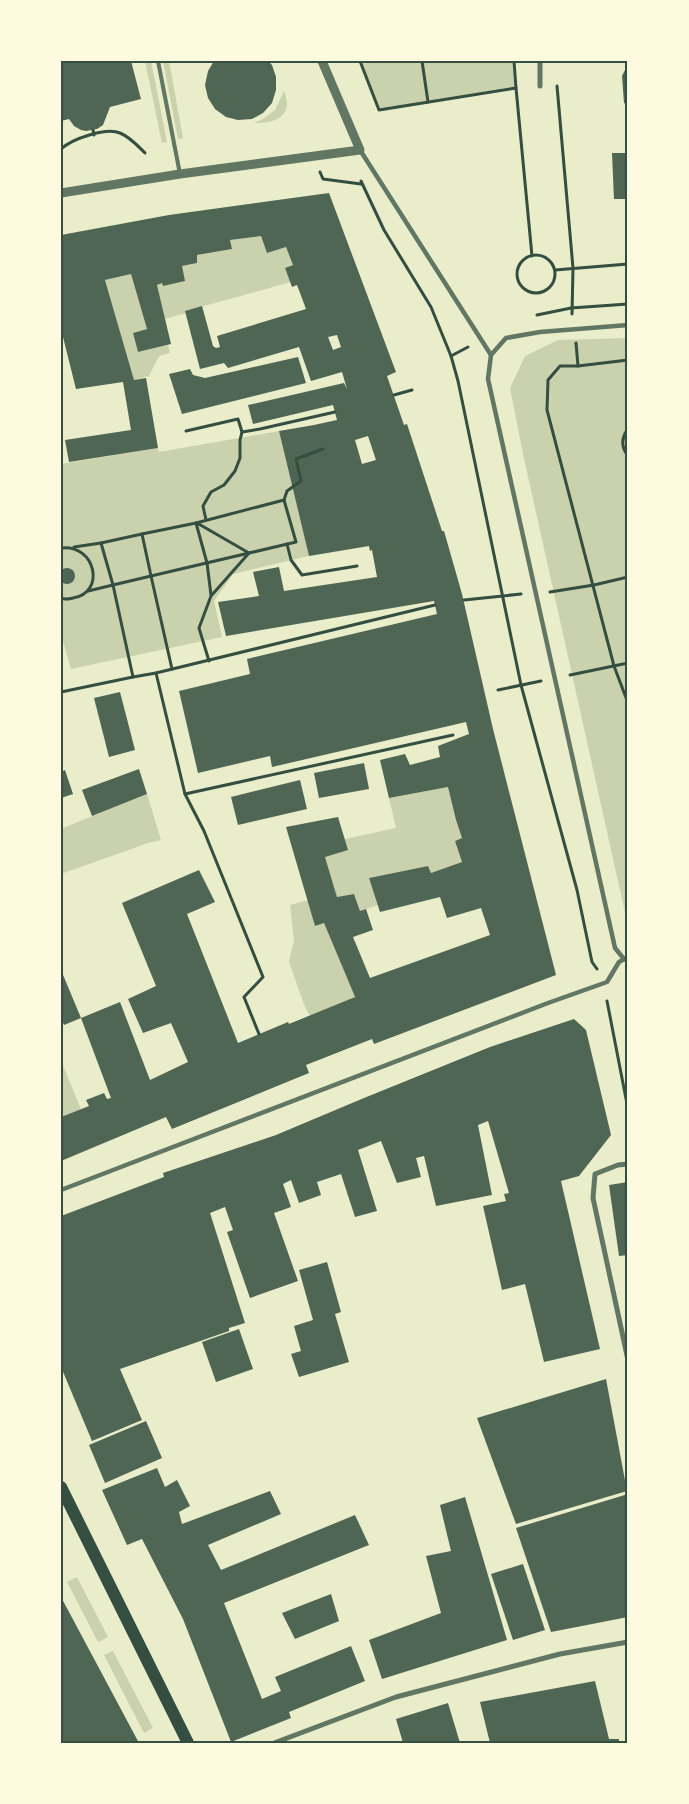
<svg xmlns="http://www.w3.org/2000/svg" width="689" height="1804" font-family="'Playfair Display',serif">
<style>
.green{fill:#cad2ad}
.building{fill:#4f6655;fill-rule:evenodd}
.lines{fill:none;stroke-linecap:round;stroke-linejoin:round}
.path{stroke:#344e41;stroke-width:3}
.service{stroke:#617663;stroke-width:4}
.pedestrian{stroke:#617663;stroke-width:4.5}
.minor{stroke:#617663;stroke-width:5}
.tertiary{stroke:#617663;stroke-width:9}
.primary{stroke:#344e41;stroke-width:12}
.neatline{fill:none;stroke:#344e41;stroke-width:2}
</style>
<rect width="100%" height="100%" fill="#e9edc9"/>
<g class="green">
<polygon points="145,61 151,61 167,142 162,143"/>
<polygon points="163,61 169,61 183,138 178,139"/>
<polygon points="360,61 514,61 516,88 379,110"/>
<path d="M284,91C294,117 276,123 254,123L263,119L275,110Z"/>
<polygon points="261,236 267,252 286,247 293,265 285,268 291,282 186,311 186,313 165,319 157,285 182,266 197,263 197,255 232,249 230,240"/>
<polygon points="131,274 147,329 133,333 138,352 168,345 170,353 159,356 149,376 134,380 105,280"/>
<polygon points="628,338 628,926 523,454 510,388 525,356 558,340"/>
<polygon points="279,431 309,556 233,574 214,601 222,637 71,669 61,634 61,464 158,448 159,452"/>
<polygon points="448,787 456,820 462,838 455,841 462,862 431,873 428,866 369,878 378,905 360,911 354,894 337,897 325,857 345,839 396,828 389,798"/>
<polygon points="147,794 161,840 148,843 61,874 61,824 63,828"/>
<polygon points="308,900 315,926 324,923 355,997 310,1016 305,1007 289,962 294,940 290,905"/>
<polygon points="61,1061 81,1109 61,1117"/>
<polygon points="77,1577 108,1637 98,1642 67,1582"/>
<polygon points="113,1651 153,1728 144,1733 104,1655"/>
</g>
<g class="building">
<polygon points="61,61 131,61 141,99 110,107 103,125 97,129 86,131 81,130 74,126 69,119 61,121"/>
<polygon points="214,61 268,61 272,65 276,77 276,90 272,103 263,113 252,119 238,120 226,117 215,109 208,98 205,85 208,71"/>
<polygon points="628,64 628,106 624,103 622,76"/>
<polygon points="612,153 628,153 628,199 614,199"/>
<path d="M329,193L396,372L387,376L404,425L407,424L442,531H444L462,594L493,729L556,975L374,1044L372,1039L306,1065L309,1073L172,1129L166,1117L61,1161V1117L89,1106L86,1100L104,1093L107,1099L111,1098L81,1018L120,1002L150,1080L188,1062L171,1023L143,1033L128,999L156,986L122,903L199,870L215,902L187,914L238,1043L288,1022L289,1024L355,997L324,923L315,926L286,827L338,817L348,850L325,857L337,897L354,894L360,911L366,909L373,930L353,937L370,978L490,935L481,908L447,918L440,897L380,912L369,878L428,866L431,873L462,862L455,841L462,838L456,820L448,787L389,798L380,760L405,754L410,765L440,757L438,746L469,734L466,722L272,767L270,756L198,773L179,691L250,674L247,659L437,614L434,601L226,636L218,602L259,596L253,572L279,567L284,591L377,577L372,550L370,551L369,546L309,556L279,431L314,425L337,420L333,405L253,424L248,405L344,383L347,389L342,372L311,381L299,347L228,368L224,363L200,369L185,311L202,306L213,346L216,348L220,347L217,336L306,309L297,285L292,287L285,268L293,265L286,247L267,253L261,236L230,240L232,249L197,255V263L182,266L185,281L163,286L162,283L157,285L171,344L138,352L133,333L147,329L131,274L105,280L134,380L146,378L158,448L69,462L65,440L131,430L123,382L76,389L61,329V235L169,215ZM337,335L341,347L333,350L328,337ZM368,436L376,460L362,464L355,440Z"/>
<polygon points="298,357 306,383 182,414 169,374 190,369 193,375 205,378"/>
<circle cx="67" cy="576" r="8"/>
<polygon points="120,692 135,750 109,757 94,698"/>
<polygon points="364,763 369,789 319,798 314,773"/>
<polygon points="139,769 147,794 92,816 82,790"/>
<polygon points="65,770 73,794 61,798 61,772"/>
<polygon points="300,780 307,809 238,825 231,797"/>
<polygon points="61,970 81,1018 64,1025 61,1018"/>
<polygon points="574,1019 586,1030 611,1135 579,1176 561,1181 600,1349 544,1362 525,1284 502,1290 483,1206 506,1201 504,1194 509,1193 488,1121 478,1125 492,1195 436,1206 424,1156 416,1158 421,1177 397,1183 381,1141 358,1150 377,1211 355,1217 341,1174 317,1182 321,1195 299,1203 291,1180 283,1184 291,1207 274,1213 298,1281 250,1298 227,1232 233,1230 225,1207 210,1213 245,1323 229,1328 229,1331 120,1369 142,1420 92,1441 61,1367 61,1216 164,1177 163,1173 276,1135 364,1098 490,1047"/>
<polygon points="628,1182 628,1255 619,1256 609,1185"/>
<polygon points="327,1262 341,1312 335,1314 349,1362 299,1377 291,1354 301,1351 294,1326 313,1320 299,1270"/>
<polygon points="239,1329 253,1369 216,1382 202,1342"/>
<polygon points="606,1379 627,1491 516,1524 477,1418"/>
<polygon points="146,1421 162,1458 105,1483 89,1445"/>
<polygon points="157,1468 165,1487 177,1480 190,1506 179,1512 182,1524 270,1491 281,1514 208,1545 221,1570 355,1515 369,1545 224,1603 262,1699 281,1691 275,1677 351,1646 365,1681 289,1712 291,1718 231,1742 183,1619 142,1539 127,1545 102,1490"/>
<polygon points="628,1494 628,1617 551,1632 516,1528"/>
<polygon points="465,1497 507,1640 382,1679 369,1640 441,1613 426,1556 451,1551 440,1505"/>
<polygon points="523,1564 545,1630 513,1640 491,1574"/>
<polygon points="331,1594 339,1621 295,1639 282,1613"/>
<polygon points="61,1597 139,1743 61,1743"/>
<polygon points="595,1681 609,1739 619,1739 619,1743 577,1743 576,1741 568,1743 490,1743 480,1702"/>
<polygon points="448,1703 460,1743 403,1743 396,1719"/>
</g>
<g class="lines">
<g class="path">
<polyline points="360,61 379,110 516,88 514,61"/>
<polyline points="422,61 428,102"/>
<polyline points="557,86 573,268 572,314"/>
<polyline points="516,88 532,256"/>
<polyline points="93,130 94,135"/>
<path d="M61,149C72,139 106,127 120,133C130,137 138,146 145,153"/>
<polyline points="320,172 323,179 361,184"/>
<polyline points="361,181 384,230 431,307 451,356 458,381 521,685 577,890 592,962 597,969"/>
<circle cx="536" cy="274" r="19"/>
<polyline points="555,270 628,264"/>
<polyline points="537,315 571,308 628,304"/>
<polyline points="576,343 578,366"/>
<polyline points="451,356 468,347"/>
<polyline points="628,360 578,366 560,366 548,380 547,410 614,666 628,703"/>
<polyline points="394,395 412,390"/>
<path d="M628,429C621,438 621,447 628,456"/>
<polyline points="186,431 238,419 242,432 260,429 335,412"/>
<polyline points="284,500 287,491 301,481 296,459 323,449"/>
<polyline points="206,520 203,506 211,492 224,485 235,471 240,458 240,440 242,432"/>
<polyline points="196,523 207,563 211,595"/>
<polyline points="197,523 249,553 211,596 199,628 209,661"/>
<polyline points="142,534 196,523 284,500 296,542 151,576 172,669"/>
<polygon points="142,534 151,576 113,585 101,543"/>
<polyline points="287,544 291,560 302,575 357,566"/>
<polyline points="74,547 101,543"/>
<path d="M61,548C96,544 106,593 73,598C68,599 66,600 61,598"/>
<polyline points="88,591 113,585 133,677"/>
<polyline points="550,592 594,585 628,577"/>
<polyline points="464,600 521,594"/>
<polyline points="156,673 185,794 204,831 263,977 244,997 259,1034"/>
<polyline points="570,675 628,663"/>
<polyline points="498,690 541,681"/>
<polyline points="61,692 133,677 156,673 435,605"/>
<polyline points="185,794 453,735"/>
<polyline points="607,1001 628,1109"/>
</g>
<polyline class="service" points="158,61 180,174"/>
<g class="pedestrian">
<polyline points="360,150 491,355"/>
<polyline points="624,959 615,948 488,379 491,355 506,338 540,332 628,325"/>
<polyline points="61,1190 548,1003 607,982 619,962 628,957"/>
</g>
<g class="minor">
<polyline points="540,61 540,86"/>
<polyline points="628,1164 618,1165 595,1174 593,1198 628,1360"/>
<polyline points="274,1743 396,1697 560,1654 628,1642"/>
</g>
<polyline class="tertiary" points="61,193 180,174 360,150 322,61"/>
<polyline class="primary" points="61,1487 188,1743"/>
</g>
<rect width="689" height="1804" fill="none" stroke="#fefae0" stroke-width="125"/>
<rect x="62" y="62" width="564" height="1680" class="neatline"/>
</svg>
